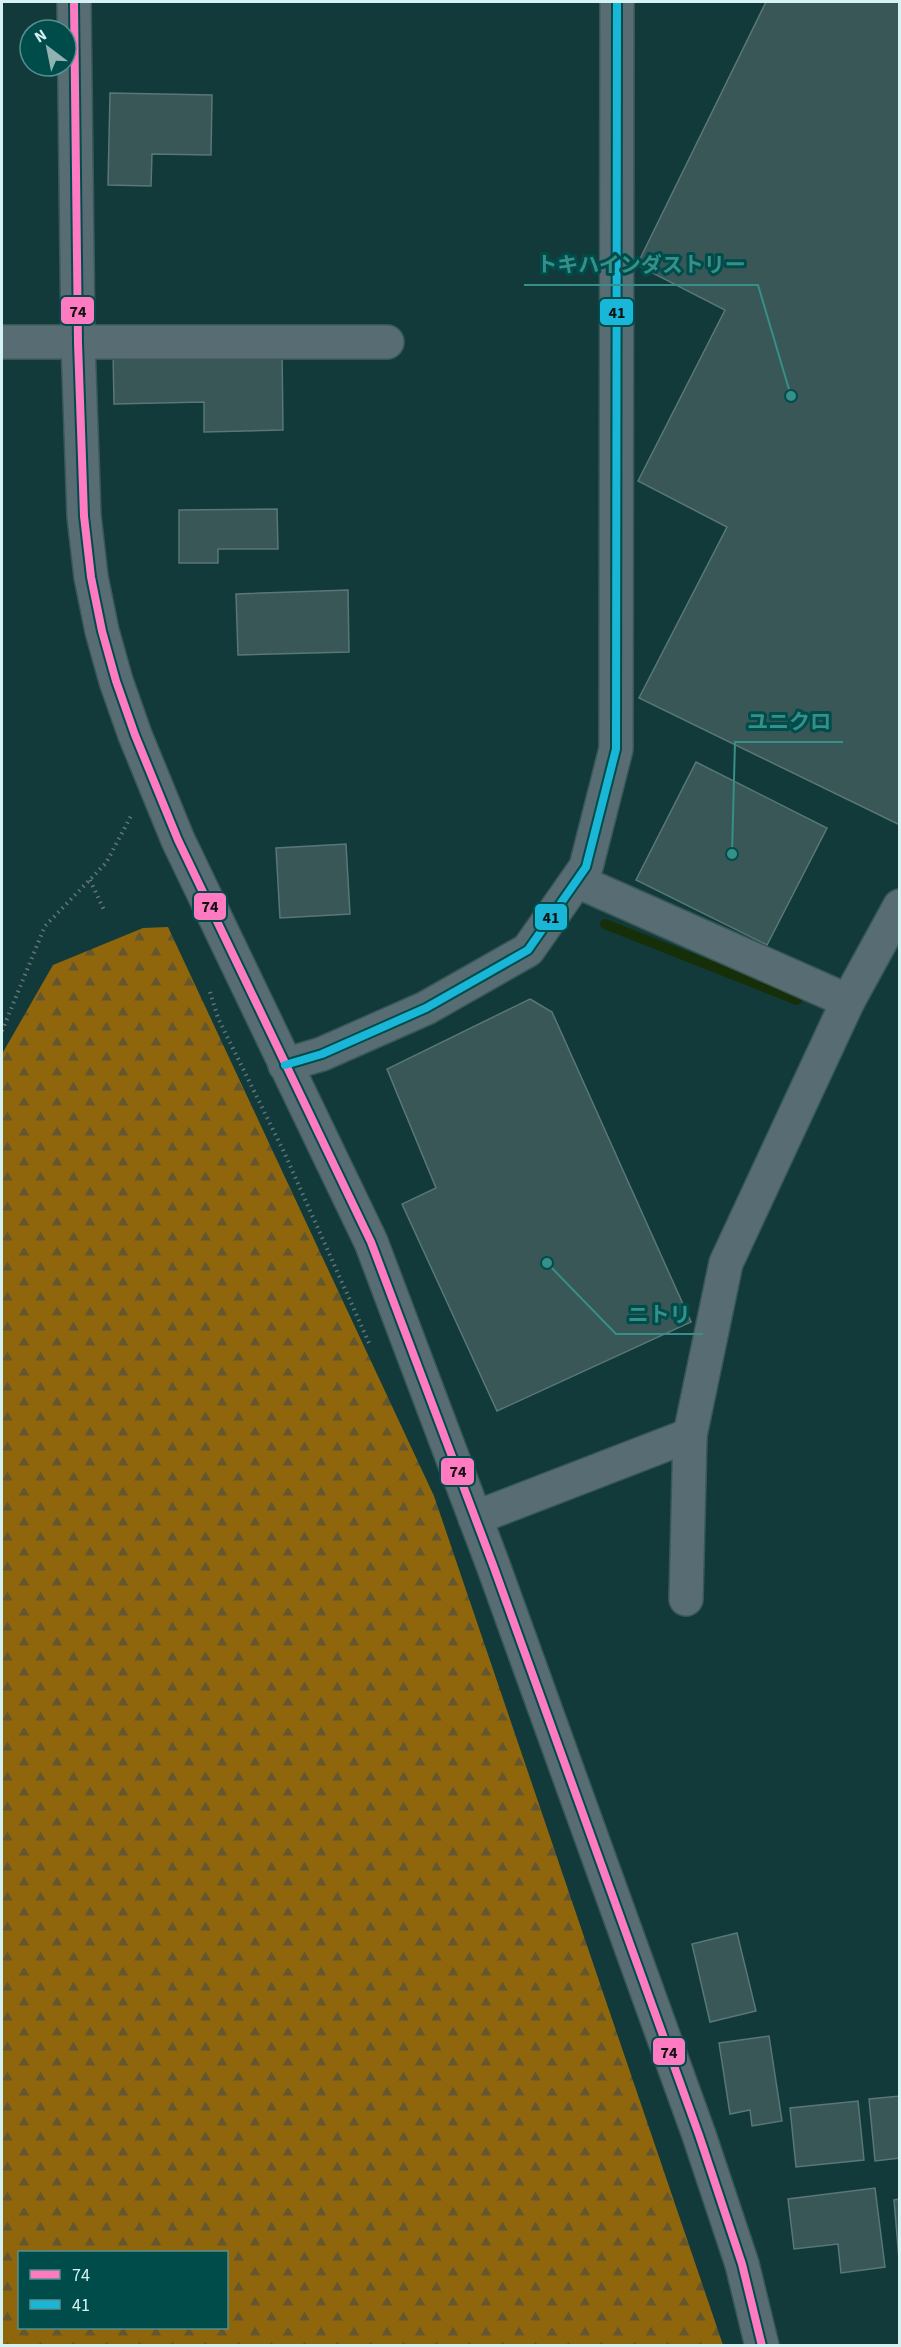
<svg xmlns="http://www.w3.org/2000/svg" width="901" height="2347" font-family="'Source Sans 3','Noto Sans JP',sans-serif">
<style>
.forest{fill:url(#forest-firs);fill-rule:evenodd}
.lines{fill:none;stroke-linecap:round;stroke-linejoin:round}
.stream{stroke:#162f09;stroke-width:10}
.building{fill:#385756;stroke:#597777;stroke-width:1.5}
.minor-casing{stroke:#385858;stroke-width:36}
.tertiary-casing{stroke:#385858;stroke-width:36}
.path{stroke:#63757a;stroke-width:4;stroke-dasharray:1.5 4.5;stroke-linecap:butt}
.minor{stroke:#586d73;stroke-width:33}
.tertiary{stroke:#586d73;stroke-width:33}
.bus-1-casing{stroke:#004c4b;stroke-width:12}
.bus-2-casing{stroke:#004c4b;stroke-width:12}
.bus-1{stroke:#fe7ac1;stroke-width:8}
.bus-2{stroke:#1ab6d8;stroke-width:8}
.leader{fill:none;stroke:#368f88;stroke-width:2}
.callout-dot{fill:#368f88;stroke:#004c4b;stroke-width:2}
.callout-label{font-size:21px;text-anchor:middle;font-weight:bold;fill:#368f88;stroke:#004c4b;stroke-width:6;stroke-linejoin:round;paint-order:stroke}
.line-badge{stroke:#004c4b;stroke-width:2}
.pale-badge-label{font-size:16px;text-anchor:middle;font-weight:bold;fill:#111}
</style>
<defs>
<pattern id="forest-firs" width="22" height="20" patternUnits="userSpaceOnUse" patternTransform="scale(1.5)"><rect width="22" height="20" fill="#8f660c"/><path d="M5 1l3.5 6h-7zM16 11l3.5 6h-7z" fill="#64562e"/></pattern>
</defs>
<rect width="100%" height="100%" fill="#123a3a"/>
<path class="forest" d="M168,927L434,1496L723,2345H2V1054L53,965L143,928ZM20,2252H226V2328H20Z"/>
<g class="lines">
<polyline class="stream" points="605,924 797,1000"/>
</g>
<g class="building">
<polygon points="766,2 900,2 900,825 639,698 727,527 638,481 725,310 637,265"/>
<polygon points="110,93 212,95 211,155 152,154 151,186 108,185"/>
<polygon points="282,348 283,430 204,432 204,402 114,404 113,351"/>
<polygon points="277,509 278,549 218,549 218,563 179,563 179,510"/>
<polygon points="348,590 349,652 238,655 236,594"/>
<polygon points="696,762 827,828 767,945 636,880"/>
<polygon points="346,844 350,914 280,918 276,848"/>
<polygon points="530,999 552,1012 691,1322 497,1411 402,1204 436,1188 387,1069"/>
<polygon points="737,1933 756,2011 710,2022 692,1944"/>
<polygon points="769,2036 782,2121 752,2126 750,2110 730,2114 719,2043"/>
<polygon points="900,2096 900,2158 875,2161 869,2099"/>
<polygon points="858,2101 864,2160 796,2167 790,2108"/>
<polygon points="875,2188 885,2267 841,2273 838,2244 794,2249 788,2199"/>
<polygon points="900,2199 900,2259 899,2259 894,2200"/>
</g>
<g class="lines">
<defs>
<g id="minor">
<polyline points="2,342 387,342"/>
<polyline points="577,881 848,1001"/>
<polyline points="475,1518 690,1435"/>
<polyline points="686,1599 690,1435 726,1263 848,1001 900,906"/>
</g>
<g id="tertiary">
<polyline points="74,2 78,343 84,516 91,577 102,631 116,681 135,735 178,840 371,1242 493,1565 699,2135 742,2264 762,2346"/>
<polyline points="285,1065 322,1054 426,1008 528,950 586,867 616,749 617,2"/>
</g>
</defs>
<use href="#minor" class="minor-casing"/>
<use href="#tertiary" class="tertiary-casing"/>
<g class="path">
<polyline points="90,880 104,910"/>
<polyline points="210,992 218,1018 283,1150 369,1343"/>
<polyline points="2,1031 45,926 106,863 131,816"/>
</g>
<use href="#minor" class="minor"/>
<use href="#tertiary" class="tertiary"/>
<defs>
<polyline id="bus-1" points="74,2 78,343 84,516 91,577 102,631 116,681 135,735 178,840 371,1242 493,1565 699,2135 742,2264 762,2346"/>
<polyline id="bus-2" points="285,1065 322,1054 426,1008 528,950 586,867 616,749 617,2"/>
</defs>
<use href="#bus-1" class="bus-1-casing"/>
<use href="#bus-2" class="bus-2-casing"/>
<use href="#bus-1" class="bus-1"/>
<use href="#bus-2" class="bus-2"/>
</g>
<path class="leader" d="M791 396L758 285H524M732 854L735 742H843M547 1263L616 1334H703"/>
<g class="callout-dot">
<circle cx="791" cy="396" r="6"/>
<circle cx="732" cy="854" r="6"/>
<circle cx="547" cy="1263" r="6"/>
</g>
<g class="callout-label">
<text x="641" y="272">トキハインダストリー</text>
<text x="789" y="729">ユニクロ</text>
<text x="659" y="1322">ニトリ</text>
</g>
<g class="line-badge">
<rect x="60" y="296" width="35" height="29" rx="6" fill="#fe7ac1"/>
<rect x="599" y="298" width="35" height="28" rx="6" fill="#1ab6d8"/>
<rect x="193" y="892" width="34" height="29" rx="6" fill="#fe7ac1"/>
<rect x="534" y="903" width="34" height="28" rx="6" fill="#1ab6d8"/>
<rect x="440" y="1457" width="35" height="29" rx="6" fill="#fe7ac1"/>
<rect x="652" y="2037" width="34" height="29" rx="6" fill="#fe7ac1"/>
</g>
<g class="pale-badge-label">
<text x="78" y="317">74</text>
<text x="617" y="318">41</text>
<text x="210" y="912">74</text>
<text x="551" y="923">41</text>
<text x="458" y="1477">74</text>
<text x="669" y="2058">74</text>
</g>
<rect width="901" height="2347" fill="none" stroke="#d4f3f2" stroke-width="6"/>
<rect x="18" y="2251" width="210" height="78" fill="#004c4b" stroke="#558f8e" stroke-width="1.5"/>
<rect x="30" y="2270" width="30" height="9" fill="#fe7ac1" stroke="#558f8e" stroke-width="1.5"/>
<text x="72" y="2281" font-size="18" fill="#d4f3f2">74</text>
<rect x="30" y="2300" width="30" height="9" fill="#1ab6d8" stroke="#558f8e" stroke-width="1.5"/>
<text x="72" y="2311" font-size="18" fill="#d4f3f2">41</text>
<g transform="translate(48 48) rotate(328)"><circle r="28" fill="#004c4b" stroke="#558f8e" stroke-width="1.5"/>
<path d="M0-4.5L10 22L0 15L-10 22Z" fill="#90b2b2"/>
<text y="-9" font-size="16" font-weight="bold" text-anchor="middle" fill="#d4f3f2">N</text>
</g>
</svg>
